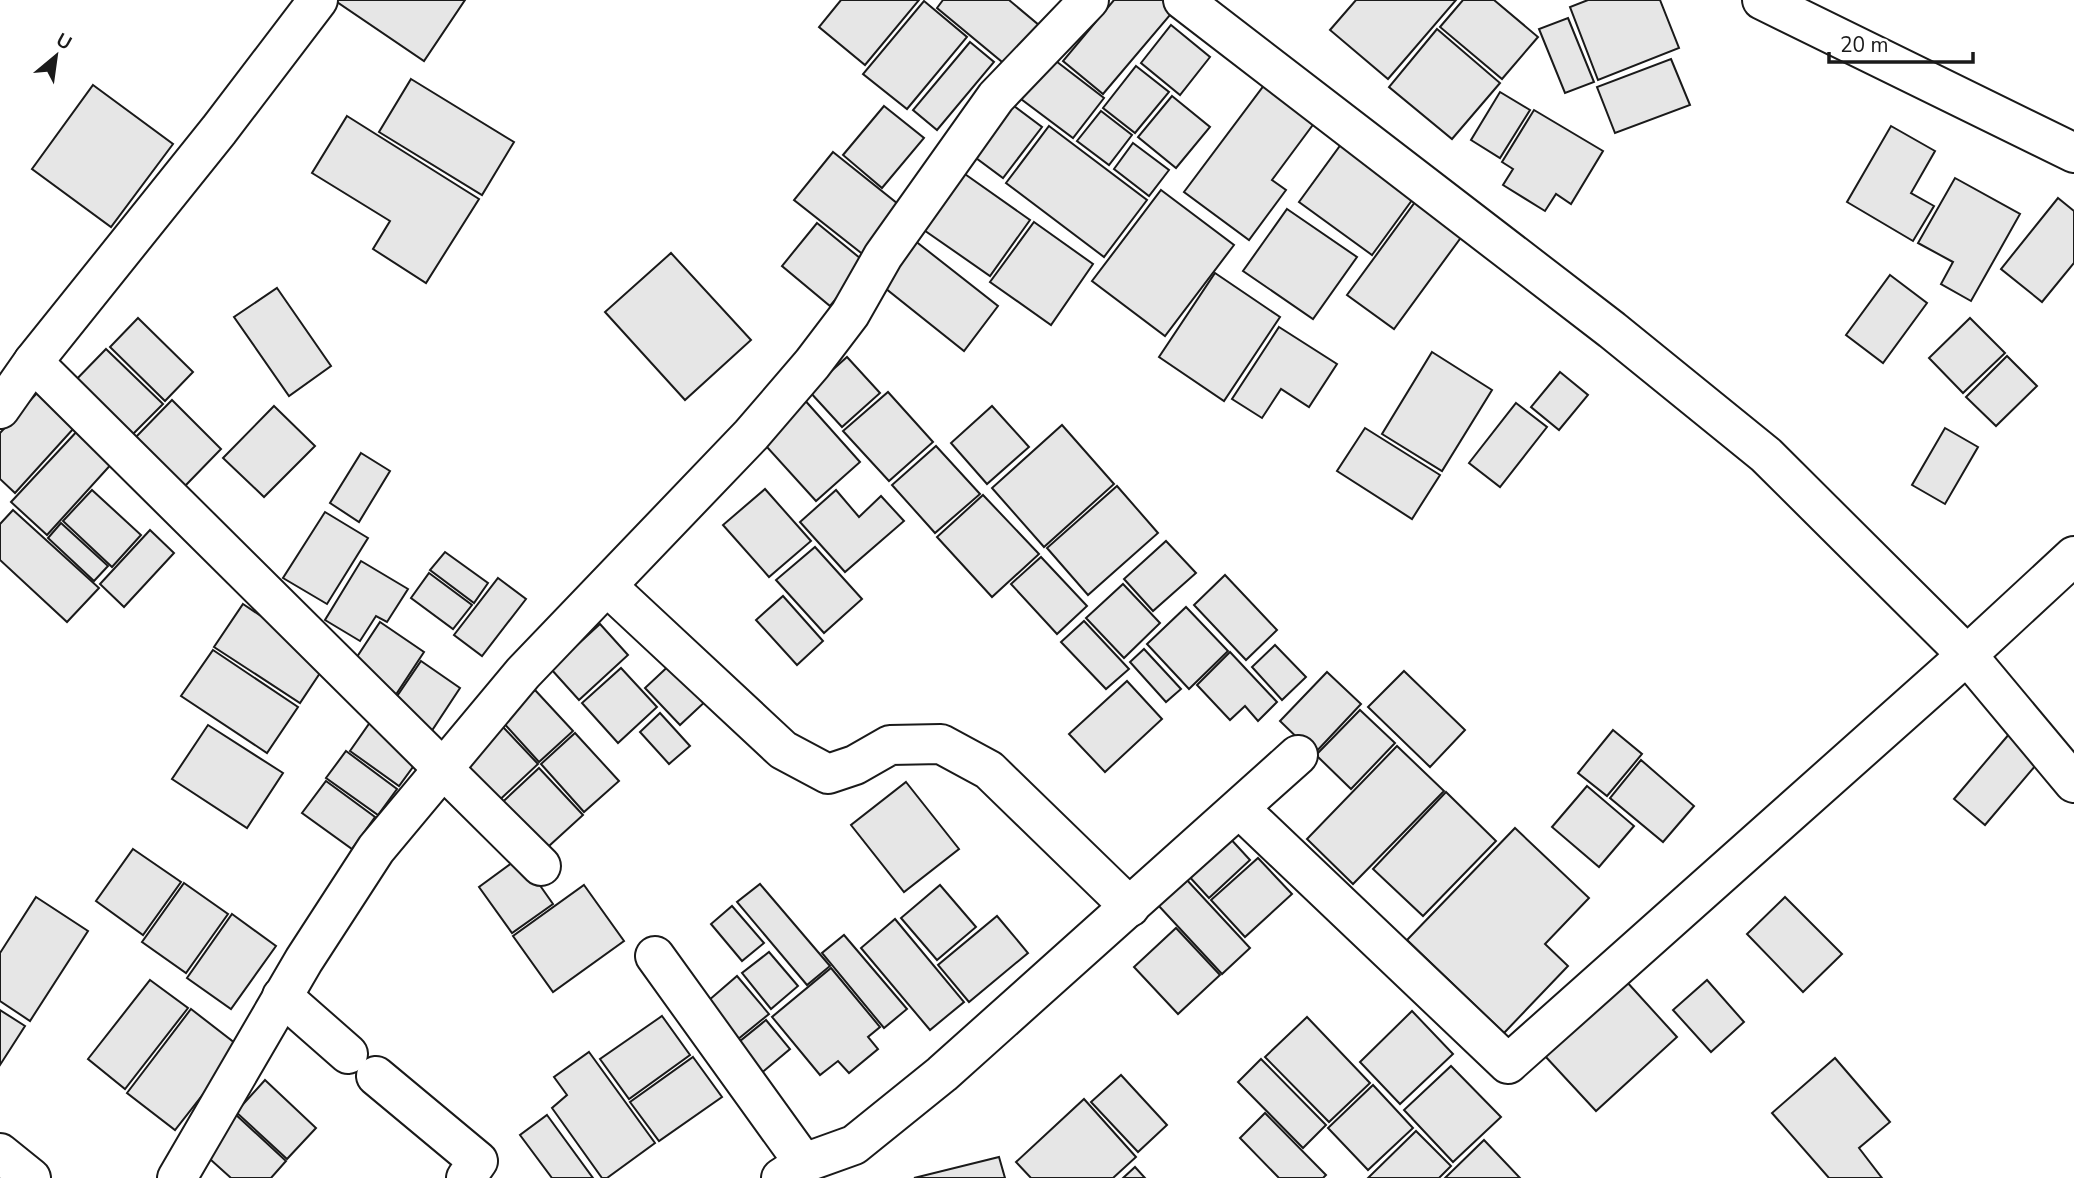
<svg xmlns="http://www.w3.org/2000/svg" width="2074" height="1178" font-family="'Nunito Sans',sans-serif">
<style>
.building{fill:#e6e6e6;stroke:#1a1a1a;stroke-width:2}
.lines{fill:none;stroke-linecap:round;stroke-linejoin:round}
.minor-casing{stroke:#1a1a1a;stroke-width:42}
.minor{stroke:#fff;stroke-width:38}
</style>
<rect width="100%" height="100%" fill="#fff"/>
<g class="building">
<polygon points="334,0 465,0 424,61"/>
<polygon points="841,0 919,0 865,65 819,27"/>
<polygon points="943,0 1009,0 1040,26 1007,66 937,8"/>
<polygon points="1114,0 1166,0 1176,8 1103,94 1063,61"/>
<polygon points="1356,0 1456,0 1388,79 1330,30"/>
<polygon points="1463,0 1494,0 1538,37 1502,79 1440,27"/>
<polygon points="1588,0 1660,0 1679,48 1598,80 1570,7"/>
<polygon points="924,1 967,37 907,109 863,74"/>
<polygon points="1568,18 1594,82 1565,93 1539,29"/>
<polygon points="1171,25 1210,57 1180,95 1141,63"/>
<polygon points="1437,29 1500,83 1452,139 1389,87"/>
<polygon points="970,42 994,62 937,130 913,110"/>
<polygon points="1052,58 1104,98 1073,138 1021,99"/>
<polygon points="1671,59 1690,105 1615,133 1597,87"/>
<polygon points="1136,66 1169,92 1135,133 1103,108"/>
<polygon points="411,79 514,142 482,195 379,132"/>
<polygon points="1265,84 1315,122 1272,180 1286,190 1249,240 1184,192"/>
<polygon points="93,85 173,144 111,227 32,169"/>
<polygon points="1500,92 1530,110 1500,158 1471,140"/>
<polygon points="1172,96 1210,127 1176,168 1138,137"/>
<polygon points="1010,103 1042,127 1003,178 972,155"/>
<polygon points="884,106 924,138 882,188 843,155"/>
<polygon points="1534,110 1603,151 1571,204 1556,194 1545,211 1503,185 1513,169 1502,162"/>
<polygon points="1101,111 1132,135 1109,165 1077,141"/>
<polygon points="347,116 479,199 426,283 373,249 390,221 312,173"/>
<polygon points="1049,126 1147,200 1104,257 1006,183"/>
<polygon points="1891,126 1935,151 1911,193 1934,206 1913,241 1847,202"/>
<polygon points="1133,143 1169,170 1149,196 1114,169"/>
<polygon points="1342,143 1415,196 1372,255 1299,202"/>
<polygon points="833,152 903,208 865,256 794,200"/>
<polygon points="962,172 1030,220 990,276 921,228"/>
<polygon points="1955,178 2020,214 1971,301 1941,284 1953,262 1918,243"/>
<polygon points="1161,190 1234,245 1165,336 1092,281"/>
<polygon points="1418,198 1465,232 1394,329 1347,295"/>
<polygon points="2058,198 2074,211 2074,263 2042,302 2001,269"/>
<polygon points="1287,209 1357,257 1313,319 1243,271"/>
<polygon points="1034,222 1093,264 1051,325 990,282"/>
<polygon points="817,223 866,263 830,306 782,266"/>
<polygon points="914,240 998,306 964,351 880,284"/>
<polygon points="671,253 751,340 685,400 605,312"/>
<polygon points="1215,273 1280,317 1224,401 1159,357"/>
<polygon points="1890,275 1927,303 1883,363 1846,335"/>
<polygon points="277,288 331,366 289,396 234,317"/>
<polygon points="138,318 193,372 165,401 110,347"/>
<polygon points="1970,318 2005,353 1963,393 1929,358"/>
<polygon points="1279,327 1337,364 1309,407 1281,389 1262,418 1232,399"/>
<polygon points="106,349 163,404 126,441 69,387"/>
<polygon points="1432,352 1492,390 1442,471 1382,434"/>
<polygon points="2007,356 2037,386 1996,426 1966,397"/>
<polygon points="847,357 880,393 842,427 809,391"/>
<polygon points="1560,372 1588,395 1559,430 1531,407"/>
<polygon points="888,392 933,442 889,481 843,431"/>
<polygon points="37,393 74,428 15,493 0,479 0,433"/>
<polygon points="802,397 860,462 816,501 757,436"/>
<polygon points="172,400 221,449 184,487 134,439"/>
<polygon points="1516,403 1547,427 1500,487 1469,463"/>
<polygon points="274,406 315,446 264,497 223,458"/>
<polygon points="992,406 1029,447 987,484 951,443"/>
<polygon points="1062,425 1114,484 1044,547 992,488"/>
<polygon points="80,428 115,460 47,535 11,502"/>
<polygon points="1365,428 1440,475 1412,519 1337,471"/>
<polygon points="1945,428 1978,447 1945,504 1912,485"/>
<polygon points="936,446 980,494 935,533 892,485"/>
<polygon points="361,453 390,471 359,522 330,503"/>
<polygon points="1117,486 1158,533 1088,595 1047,548"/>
<polygon points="765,489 811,541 769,577 723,525"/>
<polygon points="92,490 141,535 112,567 63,521"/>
<polygon points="836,490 859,517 881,496 904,521 845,572 800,522"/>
<polygon points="983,495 1039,554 992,597 937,537"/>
<polygon points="13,510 99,588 67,622 0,560 0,524"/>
<polygon points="325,512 368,538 327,604 283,578"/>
<polygon points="61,523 108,566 94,581 48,538"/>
<polygon points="150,530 174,553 124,607 100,584"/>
<polygon points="1166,541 1196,573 1153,611 1124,579"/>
<polygon points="815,547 862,599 824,633 776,580"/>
<polygon points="445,552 488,583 474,603 430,570"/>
<polygon points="1041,557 1087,606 1057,634 1011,584"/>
<polygon points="361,561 408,589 387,622 376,616 360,641 325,620"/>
<polygon points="429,573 472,605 453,629 411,598"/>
<polygon points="1225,575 1277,630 1246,660 1194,605"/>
<polygon points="498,578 526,599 482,656 454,635"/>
<polygon points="1123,584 1160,623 1124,658 1086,618"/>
<polygon points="783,596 823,641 797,665 756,620"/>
<polygon points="243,604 328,661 300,703 214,647"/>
<polygon points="1186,607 1228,651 1189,689 1147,644"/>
<polygon points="1084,621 1129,669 1106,689 1061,642"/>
<polygon points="380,622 424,652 393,699 349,669"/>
<polygon points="600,624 628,655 579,700 551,669"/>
<polygon points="1275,645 1306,677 1282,700 1252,667"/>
<polygon points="1144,649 1181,689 1166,702 1130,662"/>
<polygon points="213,650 298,707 267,753 181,696"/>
<polygon points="1230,652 1277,702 1258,721 1245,706 1230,720 1197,685"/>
<polygon points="675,660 709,698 680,725 645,688"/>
<polygon points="421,661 460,688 429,735 389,708"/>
<polygon points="621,668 657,707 618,743 582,703"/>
<polygon points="1404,671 1465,730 1430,767 1368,707"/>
<polygon points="1327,672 1361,704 1314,754 1280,721"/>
<polygon points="1127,681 1162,719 1105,772 1069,734"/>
<polygon points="535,690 573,731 539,762 501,720"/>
<polygon points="1360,710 1395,743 1351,789 1316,755"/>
<polygon points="660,713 690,746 669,764 640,732"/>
<polygon points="371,721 421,756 399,786 350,751"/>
<polygon points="208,725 283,773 247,828 172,779"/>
<polygon points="503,727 538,764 491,808 456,771"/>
<polygon points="1613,730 1642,754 1607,796 1578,773"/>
<polygon points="575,733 619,781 584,812 541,764"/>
<polygon points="2010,733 2041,759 1985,825 1954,799"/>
<polygon points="1397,746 1444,791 1353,884 1307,839"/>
<polygon points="346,751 397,789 378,815 326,778"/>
<polygon points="1641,760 1694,806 1663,842 1610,798"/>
<polygon points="539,768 583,815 538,856 494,810"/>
<polygon points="326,781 375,817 352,849 302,813"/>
<polygon points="906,782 959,849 904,892 851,825"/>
<polygon points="1587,786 1634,826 1599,867 1552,827"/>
<polygon points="1446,792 1496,841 1423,916 1373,869"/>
<polygon points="1515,828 1589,898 1545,944 1568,966 1504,1033 1407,940"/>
<polygon points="1227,835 1250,860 1209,898 1186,873"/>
<polygon points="133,849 181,882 143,935 96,901"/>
<polygon points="520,857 553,904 512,933 479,887"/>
<polygon points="1258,858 1292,894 1245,937 1211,900"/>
<polygon points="1186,879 1250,948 1222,974 1158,905"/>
<polygon points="184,883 228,914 186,973 142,942"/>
<polygon points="760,884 830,966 807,985 737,902"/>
<polygon points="584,885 624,941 553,992 513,936"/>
<polygon points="940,885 976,927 937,960 901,918"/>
<polygon points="36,897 88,931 30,1021 0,1001 0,953"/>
<polygon points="1785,897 1842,954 1803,992 1747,934"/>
<polygon points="732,906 764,943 742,961 711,924"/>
<polygon points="232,914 276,946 231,1009 187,978"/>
<polygon points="997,916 1028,953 969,1002 938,965"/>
<polygon points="895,919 964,1002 930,1030 861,948"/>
<polygon points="1176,928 1220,975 1178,1014 1134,967"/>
<polygon points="844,935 907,1009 884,1028 822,953"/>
<polygon points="769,952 798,986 771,1009 742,973"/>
<polygon points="831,968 880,1027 868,1037 878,1049 849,1073 838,1061 820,1075 772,1017"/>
<polygon points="737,976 769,1014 732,1044 701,1007"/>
<polygon points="150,980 188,1008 125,1089 88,1059"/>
<polygon points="1707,980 1744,1022 1711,1052 1673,1010"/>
<polygon points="1626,981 1677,1037 1596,1111 1545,1056"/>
<polygon points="191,1009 240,1047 175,1130 127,1093"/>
<polygon points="0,1010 25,1026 0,1065"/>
<polygon points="1412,1011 1453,1054 1400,1104 1360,1062"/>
<polygon points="662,1016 690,1055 629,1099 600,1059"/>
<polygon points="1307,1017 1370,1083 1329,1122 1265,1057"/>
<polygon points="766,1020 790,1049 759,1075 734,1046"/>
<polygon points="589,1052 655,1143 607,1178 602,1178 552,1108 567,1095 554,1077"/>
<polygon points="693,1057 722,1097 659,1141 630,1102"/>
<polygon points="1835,1058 1890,1122 1859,1148 1882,1178 1829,1178 1772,1113"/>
<polygon points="1261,1059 1326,1125 1303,1148 1238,1082"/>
<polygon points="1451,1066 1501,1117 1453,1162 1404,1110"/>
<polygon points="1121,1075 1167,1125 1138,1152 1091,1102"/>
<polygon points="265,1080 316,1128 287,1159 236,1112"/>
<polygon points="1373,1085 1413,1128 1368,1170 1328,1128"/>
<polygon points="1084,1099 1136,1157 1113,1178 1031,1178 1016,1162"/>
<polygon points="234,1113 286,1161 271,1178 231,1178 201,1151"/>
<polygon points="1265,1113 1326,1175 1323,1178 1279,1178 1240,1138"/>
<polygon points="547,1115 593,1178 552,1178 520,1135"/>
<polygon points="1416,1131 1451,1166 1439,1178 1368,1178"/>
<polygon points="1484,1140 1520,1178 1445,1178"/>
<polygon points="999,1157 1005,1178 914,1178"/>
<polygon points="1135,1167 1145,1178 1123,1178"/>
</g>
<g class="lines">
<defs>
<g id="minor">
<polyline points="1183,0 1612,330 1766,455 1967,655 1508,1064 1240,809"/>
<polyline points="1762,0 2074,153"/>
<polyline points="33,362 541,866"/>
<polyline points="0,409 33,362 219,130 318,0"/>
<polyline points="2074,556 1967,655 2074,783"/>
<polyline points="607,586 783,750 828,774 855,765 890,745 941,744 989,770 1130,907"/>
<polyline points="655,956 804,1163"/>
<polyline points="282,996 348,1054"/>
<polyline points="376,1076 478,1161 466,1178"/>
<polyline points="0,1153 31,1178"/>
<polyline points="177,1178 304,960 376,849 523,673 751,435 812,364 850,314 883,256 996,97 1089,0"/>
<polyline points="781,1178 804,1163 854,1145 942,1074 1298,755"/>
</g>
</defs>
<use href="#minor" class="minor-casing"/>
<use href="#minor" class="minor"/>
</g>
<g transform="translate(56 56) rotate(29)" stroke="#ffffff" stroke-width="5" paint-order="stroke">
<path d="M0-5L12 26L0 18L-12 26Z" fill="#1a1a1a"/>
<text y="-10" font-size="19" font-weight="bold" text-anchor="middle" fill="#1a1a1a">U</text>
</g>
<path d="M1829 52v10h144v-10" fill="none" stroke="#1a1a1a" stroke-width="3.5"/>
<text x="1840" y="52" font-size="21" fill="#1a1a1a" stroke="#ffffff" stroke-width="5" paint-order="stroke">20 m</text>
</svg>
